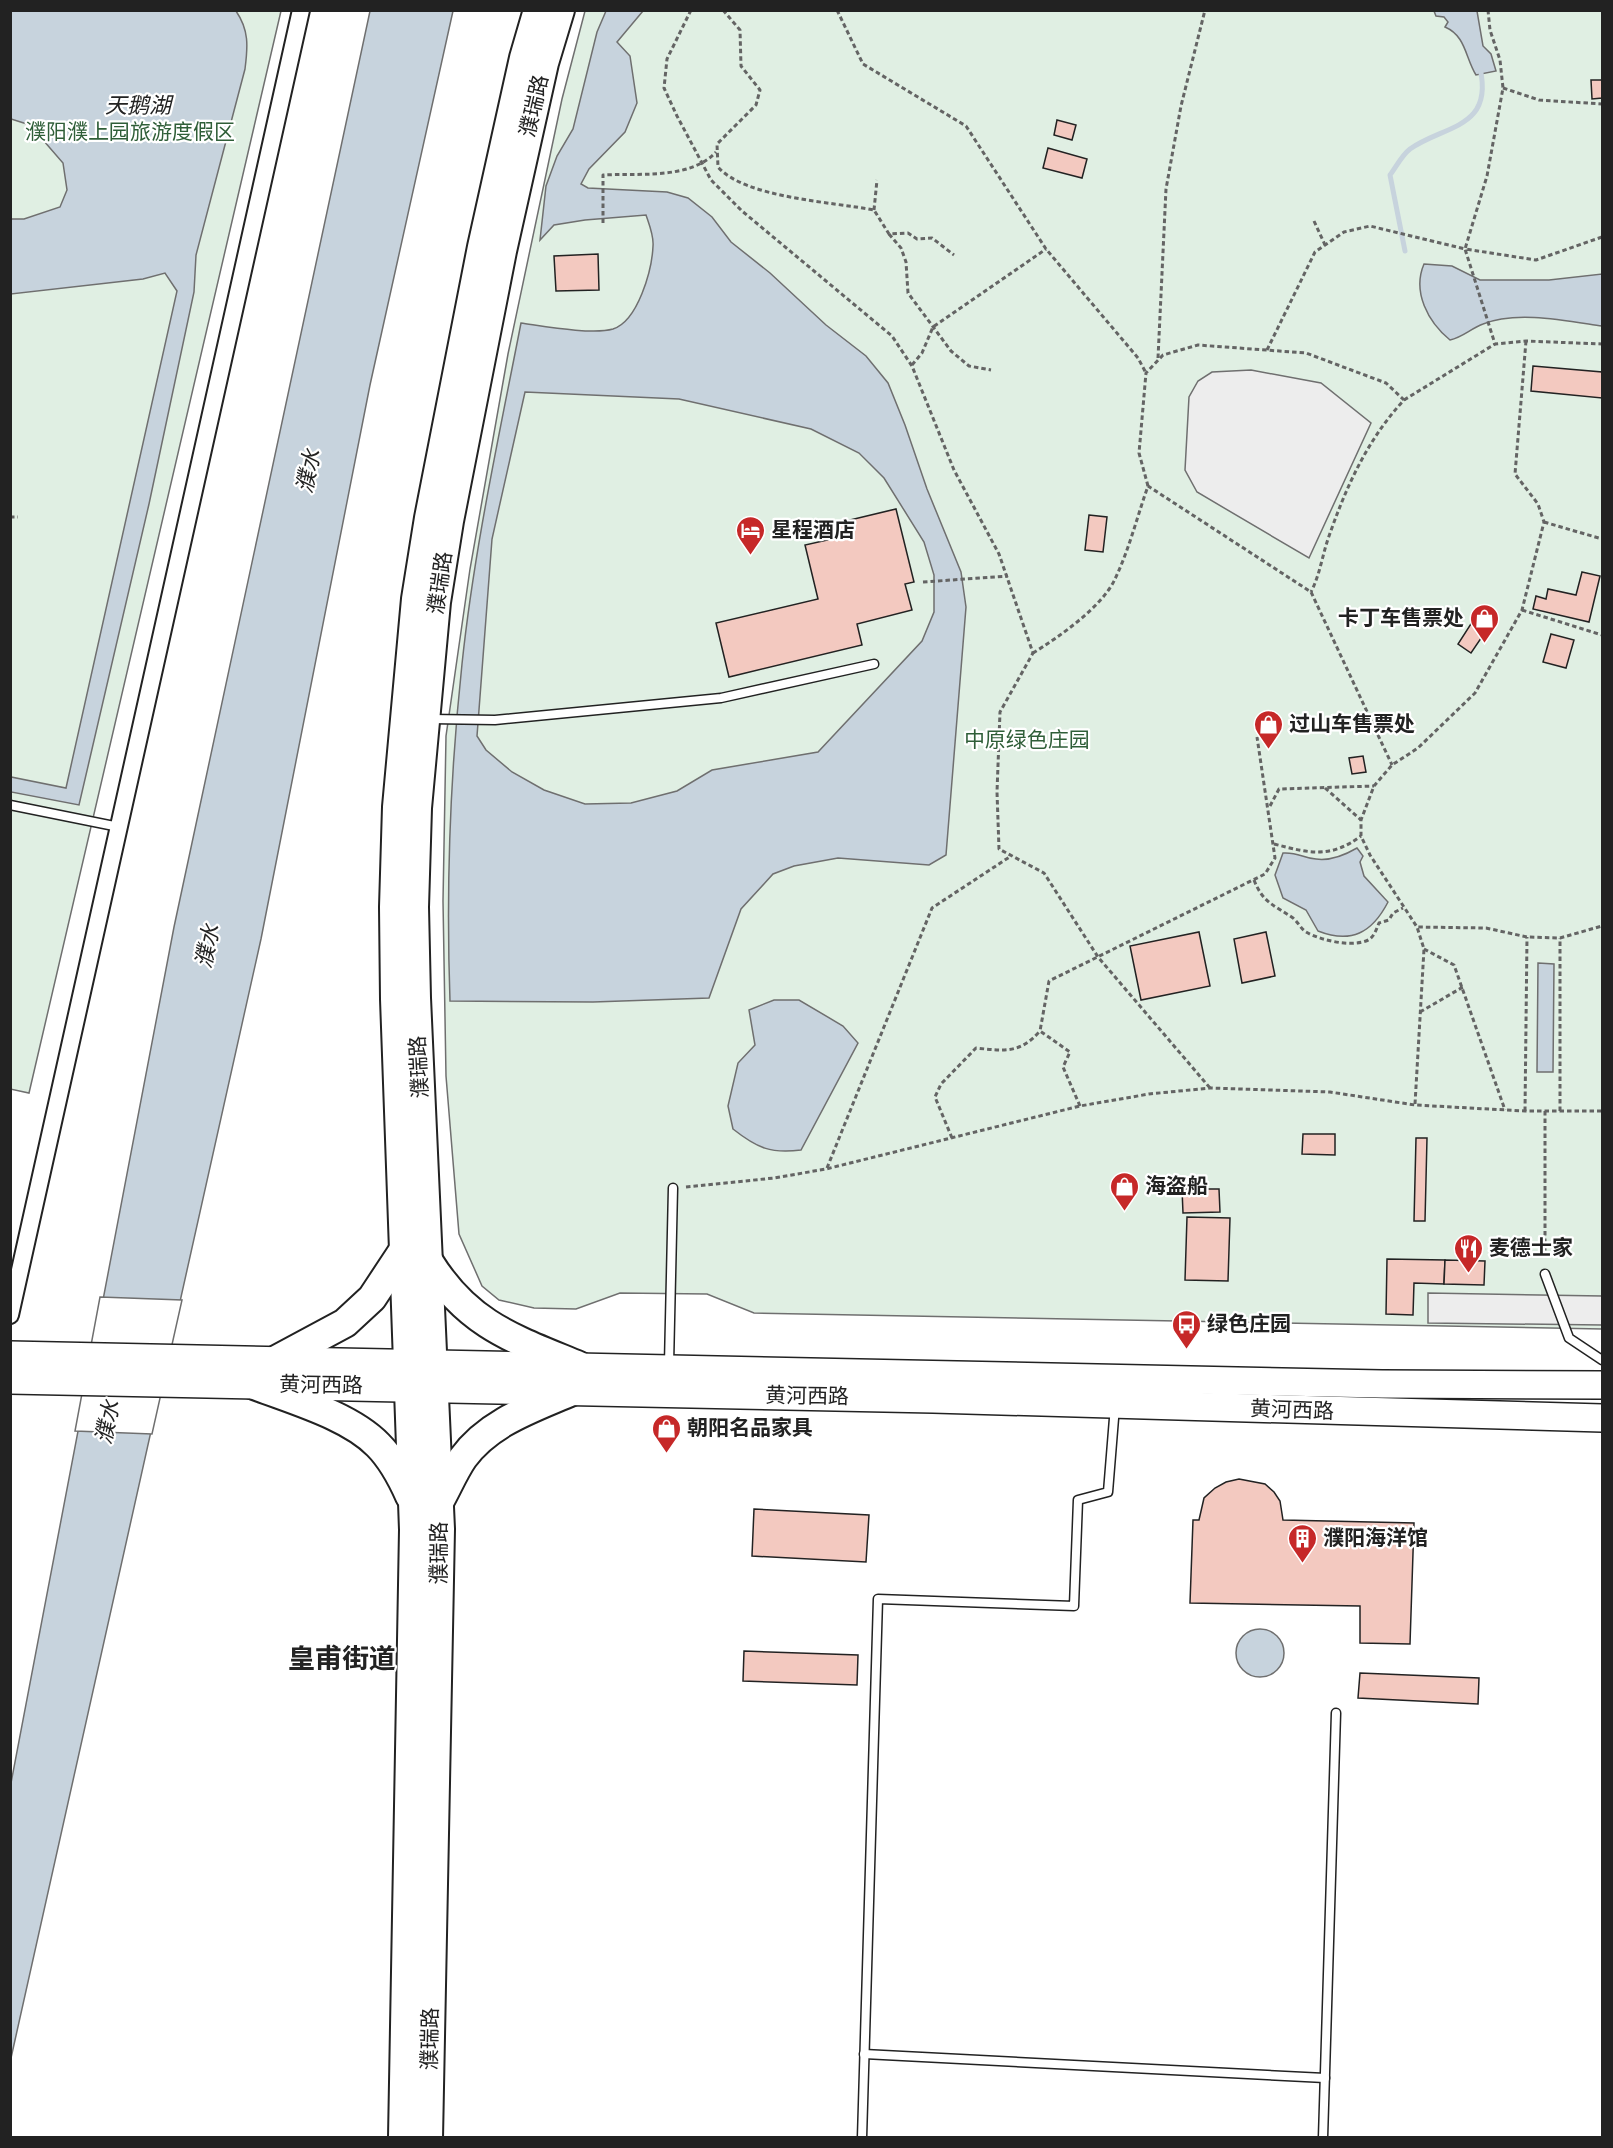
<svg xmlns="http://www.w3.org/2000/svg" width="1613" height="2148" font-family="'Fira Sans','Noto Sans SC',sans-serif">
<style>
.green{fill:#e0efe3;stroke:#6f6f6f;stroke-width:1.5}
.parking{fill:#ededed;stroke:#6f6f6f;stroke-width:1.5}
.water{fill:#c7d3dd;stroke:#6f6f6f;stroke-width:1.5;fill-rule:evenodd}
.pier{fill:#fff;stroke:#6f6f6f;stroke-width:1.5}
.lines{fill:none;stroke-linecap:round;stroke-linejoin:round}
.stream{stroke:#c7d3dd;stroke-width:5}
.building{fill:#f3c9c0;stroke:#222;stroke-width:1.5}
.service-casing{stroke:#222;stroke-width:11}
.minor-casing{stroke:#222;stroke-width:20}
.primary-casing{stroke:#222;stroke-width:30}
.trunk-casing{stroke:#222;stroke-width:32}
.path{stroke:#646464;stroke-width:3;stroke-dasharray:4.5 3;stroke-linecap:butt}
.service{stroke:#fff;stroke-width:8}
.minor{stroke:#fff;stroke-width:16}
.primary{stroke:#fff;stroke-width:27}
.trunk{stroke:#fff;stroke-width:28}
.labels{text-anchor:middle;stroke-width:4.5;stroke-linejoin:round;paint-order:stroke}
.street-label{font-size:21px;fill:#222;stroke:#fff}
.park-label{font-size:21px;fill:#2f5e38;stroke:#fff}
.poi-label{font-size:21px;font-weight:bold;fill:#222;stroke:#fff;text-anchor:start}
.water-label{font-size:22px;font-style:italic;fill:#222;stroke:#fff}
.district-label{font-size:27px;font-weight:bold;fill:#222;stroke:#fff}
</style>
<rect width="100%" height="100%" fill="#fff"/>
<g class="green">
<polygon points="10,11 281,11 29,1093 10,1089"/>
<polygon points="585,11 1602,11 1602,1329 754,1313 707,1294 620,1293 576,1309 534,1308 499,1300 482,1286 459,1234 446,1076 443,901 446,736 470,569 508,354 562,99"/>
</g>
<g class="parking">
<polygon points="1251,370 1321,383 1371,423 1309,558 1197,492 1185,470 1189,397 1198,381 1212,372"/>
<polygon points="1428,1293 1602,1296 1602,1325 1428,1323"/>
</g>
<g class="water">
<path d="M11,10L236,11C249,30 248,46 245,69L196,255L194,292L149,504L79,805L11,792V777L66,788L177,291L165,273L143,279L11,294V219H24L60,207L67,190L63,163L30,125L11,119Z"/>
<polygon points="370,11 453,11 370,385 261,939 11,2058 11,1783 174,927"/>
<path d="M606,11H643L617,42L630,56L637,103L625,132L589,169L581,184L588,188L667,192L688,198L712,217L731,242L770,273L826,325L866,356L888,383L905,425L927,489L961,572L966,607L946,855L929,865L838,858L794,866L773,874L741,909L709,998L593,1002L450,1001C446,889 450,776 462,664C474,550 499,436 521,323C543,326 592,335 613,329C638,321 652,270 653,246C654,236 649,224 646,215L585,220L554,225L540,240L546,186L557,156L573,129L597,32ZM525,392L679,399L811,429L859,453L884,478L924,542L934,575V612L922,641L818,752L712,770L677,791L631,803L585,804L544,790L512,772L486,750L477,736L492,539Z"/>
<path d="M1434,11H1477L1483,46L1491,54L1496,71L1476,75C1465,57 1466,36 1445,27L1448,22L1444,17L1436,16Z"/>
<path d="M1424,264L1452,266L1480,280H1549L1602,274V326C1568,321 1516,310 1483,324C1470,329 1463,337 1450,340C1428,322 1412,292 1424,264Z"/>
<path d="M1357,848L1363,856L1360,862L1364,876L1388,902C1372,933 1351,944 1318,931L1306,910L1283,898L1275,875L1283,853C1298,852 1303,858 1316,859C1330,861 1345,855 1357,848Z"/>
<polygon points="1538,963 1554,964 1553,1072 1537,1072"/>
<path d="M774,1000H799L843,1026L858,1043L801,1150C771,1154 757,1148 733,1129L728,1106L738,1063L755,1045L749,1010Z"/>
<circle cx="1260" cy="1653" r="24"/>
</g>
<polygon class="pier" points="100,1297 182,1300 152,1434 75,1431"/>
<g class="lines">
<path class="stream" d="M1405,251L1390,175C1396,167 1402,155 1410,149C1444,125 1494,129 1480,68"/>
</g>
<g class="building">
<polygon points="1591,80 1602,80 1602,98 1592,99"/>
<polygon points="1057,120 1076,125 1072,140 1054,135"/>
<polygon points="1048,148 1087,159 1082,178 1043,168"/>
<polygon points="598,254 599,290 556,291 554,256"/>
<polygon points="1533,366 1602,372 1602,398 1531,391"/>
<polygon points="896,509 914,582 905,584 912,610 857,624 862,645 729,677 716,623 818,599 805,545 832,539 829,525"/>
<polygon points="1089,515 1107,517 1103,552 1085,550"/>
<polygon points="1582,572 1600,576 1589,622 1533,609 1536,596 1546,599 1548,589 1576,595"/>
<polygon points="1476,616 1490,625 1471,653 1458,644"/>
<polygon points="1551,634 1574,640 1566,668 1543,662"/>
<polygon points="1363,756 1366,772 1352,774 1349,758"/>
<polygon points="1199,932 1210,986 1141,1000 1130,946"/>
<polygon points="1266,932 1275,976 1242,983 1234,939"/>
<polygon points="1303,1134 1335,1134 1335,1155 1302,1154"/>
<polygon points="1416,1138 1427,1138 1425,1221 1414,1221"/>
<polygon points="1182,1189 1219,1189 1220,1212 1183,1213"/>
<polygon points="1187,1217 1230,1218 1228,1281 1185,1280"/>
<polygon points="1387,1259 1445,1260 1444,1284 1414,1283 1413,1315 1386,1314"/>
<polygon points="1445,1260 1485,1261 1484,1285 1444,1284"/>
<polygon points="1239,1479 1265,1484 1274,1492 1280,1501 1283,1520 1414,1523 1410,1644 1360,1643 1360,1606 1190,1603 1193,1520 1199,1520 1204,1498 1215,1488 1226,1482"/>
<polygon points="754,1509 869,1515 866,1562 752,1556"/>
<polygon points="744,1651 858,1655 857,1685 743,1681"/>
<polygon points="1360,1673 1479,1678 1478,1704 1358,1698"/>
</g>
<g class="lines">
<defs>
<g id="service">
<polyline points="431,719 495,720 721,698 874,664"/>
<polyline points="10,805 119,827"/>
<polyline points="1545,1274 1569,1338 1602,1360"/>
<polyline points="669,1364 673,1188"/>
<polyline points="864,2054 1325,2078"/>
<polyline points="862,2138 878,1599 1074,1606 1078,1500 1108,1492 1115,1406"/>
<polyline points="1323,2138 1336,1713"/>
</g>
<polyline id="minor" points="10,1315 301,10"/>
<g id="primary">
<polyline points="10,1355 1382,1384 1602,1385"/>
<polyline points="10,1380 933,1399 1602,1418"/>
</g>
<g id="trunk">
<path d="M429,1262C468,1325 514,1339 579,1366"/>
<polyline points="278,1359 345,1323 372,1298 405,1248"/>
<path d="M252,1384C290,1399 349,1415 378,1445C393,1460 402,1478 410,1496"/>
<path d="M439,1502C447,1488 454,1471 463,1458C489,1422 533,1408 572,1391"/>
<polyline points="403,2138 414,1530 395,999 394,907 397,807 416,599 429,518 482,247 524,58 538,10"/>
<polyline points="428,2138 440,1529 416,998 414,907 417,808 436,602 449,521 502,251 544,63 560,10"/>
</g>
</defs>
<use href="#service" class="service-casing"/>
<use href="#minor" class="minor-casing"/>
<use href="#primary" class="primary-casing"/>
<use href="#trunk" class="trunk-casing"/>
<g class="path">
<polyline points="691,10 667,59 664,88 677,116 711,180 742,211 892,336 912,366 954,470 999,554 1033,653 1000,712 997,792 999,849 1044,873 1098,957 1210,1088"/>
<path d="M723,10L740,30L741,66L760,90L756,105L717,144L718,167C745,198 833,202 874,210L889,234L908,233L917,239L932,238L954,255"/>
<polyline points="837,10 863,64 966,126 1046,249 1138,358 1146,373"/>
<polyline points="1503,88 1539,100 1602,104"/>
<polyline points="874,210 877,180"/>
<polyline points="1314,221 1325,245"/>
<path d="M603,223V175C638,173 690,180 716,152"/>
<polyline points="889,234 901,248 906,262 908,293 951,351 969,366 991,370"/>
<polyline points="1602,237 1536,260 1465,249 1495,344 1526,341 1602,344"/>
<polyline points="1526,341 1515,474 1538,504 1544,522 1522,610 1475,693 1418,748 1392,765 1374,786 1361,820 1361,836 1370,855 1417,927 1486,928 1527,937 1560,938 1602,926"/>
<polyline points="1267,350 1315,252 1344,232 1370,226 1465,249 1487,176 1503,88 1500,60 1490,30 1488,10"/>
<polyline points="1158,358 1166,189 1181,106 1205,10"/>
<polyline points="912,365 922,353 933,327 1046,249"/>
<polyline points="1404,400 1495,344"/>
<path d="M1148,486L1139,453L1146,373L1163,355L1198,345L1306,353L1386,383L1404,400C1367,440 1346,487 1328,539C1322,557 1320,574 1311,592"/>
<polyline points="10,517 18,517"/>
<polyline points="1544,522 1602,539"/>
<polyline points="923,582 1008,576"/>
<polyline points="1522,610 1602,635"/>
<path d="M1033,653C1059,637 1102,607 1115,579C1129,550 1137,517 1148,486L1311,592L1392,765"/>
<polyline points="1325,788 1361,820"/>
<polyline points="1270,806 1279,789 1374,786"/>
<path d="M1274,844C1309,853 1330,859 1361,836"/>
<path d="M1254,880C1263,903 1274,905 1293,918C1298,922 1301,929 1306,932C1320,940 1349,947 1366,941C1374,938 1376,930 1379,923L1389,920L1393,913L1403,908"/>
<polyline points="1424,949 1454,965 1505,1110"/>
<polyline points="1420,1012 1463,987"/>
<polyline points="1415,1104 1424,949 1417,927"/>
<polyline points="1080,1106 1063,1067 1070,1052 1040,1031 1049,981 1265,874 1275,858 1257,737"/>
<polyline points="1525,1111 1527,937"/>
<polyline points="1545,1111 1545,1261"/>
<polyline points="1560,1111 1560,938"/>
<path d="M952,1138L935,1097L941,1084L976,1048C1004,1051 1020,1054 1040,1031"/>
<polyline points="827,1168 932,908 1011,856"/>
<polyline points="686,1187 774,1178 826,1169 1080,1106 1149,1094 1210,1088 1330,1092 1415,1105 1525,1111 1602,1111"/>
</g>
<use href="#service" class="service"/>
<use href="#minor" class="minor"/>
<use href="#primary" class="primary"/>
<use href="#trunk" class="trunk"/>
</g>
<defs>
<symbol id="hotel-pin" viewBox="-11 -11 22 30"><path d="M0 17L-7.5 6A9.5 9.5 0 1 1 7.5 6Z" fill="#c62828" stroke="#fff"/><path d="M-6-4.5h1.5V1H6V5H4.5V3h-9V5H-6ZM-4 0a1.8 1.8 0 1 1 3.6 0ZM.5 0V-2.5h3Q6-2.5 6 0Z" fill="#fff"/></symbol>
<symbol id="shop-pin" viewBox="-11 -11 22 30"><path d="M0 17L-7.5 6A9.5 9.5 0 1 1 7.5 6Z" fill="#c62828" stroke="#fff"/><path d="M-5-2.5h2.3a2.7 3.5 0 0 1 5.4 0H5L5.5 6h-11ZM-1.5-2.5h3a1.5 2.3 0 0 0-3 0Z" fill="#fff"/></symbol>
<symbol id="restaurant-pin" viewBox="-11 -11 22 30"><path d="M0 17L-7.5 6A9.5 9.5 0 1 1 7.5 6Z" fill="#c62828" stroke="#fff"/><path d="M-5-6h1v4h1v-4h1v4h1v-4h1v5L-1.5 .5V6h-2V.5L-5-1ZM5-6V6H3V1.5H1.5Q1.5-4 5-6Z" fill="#fff"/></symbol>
<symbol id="bus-pin" viewBox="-11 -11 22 30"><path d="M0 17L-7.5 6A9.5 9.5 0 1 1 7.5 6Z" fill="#c62828" stroke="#fff"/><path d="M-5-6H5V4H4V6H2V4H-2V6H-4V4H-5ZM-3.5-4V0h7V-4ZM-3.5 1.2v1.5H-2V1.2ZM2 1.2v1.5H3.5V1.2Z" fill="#fff"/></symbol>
<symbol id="building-pin" viewBox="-11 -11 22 30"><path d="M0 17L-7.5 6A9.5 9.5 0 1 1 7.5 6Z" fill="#c62828" stroke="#fff"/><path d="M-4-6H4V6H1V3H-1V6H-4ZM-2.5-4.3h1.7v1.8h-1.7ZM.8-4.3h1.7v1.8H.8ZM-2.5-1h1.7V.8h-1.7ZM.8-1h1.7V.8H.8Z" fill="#fff"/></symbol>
</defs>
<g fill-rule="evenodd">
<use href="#hotel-pin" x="734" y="514" width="33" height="45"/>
<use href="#shop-pin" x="1468" y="602" width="33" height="45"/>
<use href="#shop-pin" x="1252" y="708" width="33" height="45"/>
<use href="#shop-pin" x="1108" y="1170" width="33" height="45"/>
<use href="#restaurant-pin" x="1452" y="1232" width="33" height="45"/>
<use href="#bus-pin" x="1170" y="1308" width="33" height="45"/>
<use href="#shop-pin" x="650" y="1412" width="33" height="45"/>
<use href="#building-pin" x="1286" y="1522" width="33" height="45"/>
</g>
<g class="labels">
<g class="street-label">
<text transform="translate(534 106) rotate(-77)" y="7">濮瑞路</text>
<text transform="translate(440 583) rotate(-82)" y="7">濮瑞路</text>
<text transform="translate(419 1067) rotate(-93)" y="7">濮瑞路</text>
<text transform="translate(321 1385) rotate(1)" y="7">黄河西路</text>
<text transform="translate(807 1396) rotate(1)" y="7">黄河西路</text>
<text transform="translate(1292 1410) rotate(2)" y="7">黄河西路</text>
<text transform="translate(439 1553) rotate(-90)" y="7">濮瑞路</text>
<text transform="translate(430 2039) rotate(-89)" y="7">濮瑞路</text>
</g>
<g class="park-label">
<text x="130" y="139">濮阳濮上园旅游度假区</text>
<text x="1027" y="747">中原绿色庄园</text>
</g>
<g class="poi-label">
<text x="771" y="537">星程酒店</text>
<text x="1464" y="625" text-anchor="end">卡丁车售票处</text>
<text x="1289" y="731">过山车售票处</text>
<text x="1145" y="1193">海盗船</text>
<text x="1489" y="1255">麦德士家</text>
<text x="1207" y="1331">绿色庄园</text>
<text x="687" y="1435">朝阳名品家具</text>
<text x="1323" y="1545">濮阳海洋馆</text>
</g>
<g class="water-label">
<text x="138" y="113">天鹅湖</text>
<text transform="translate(308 471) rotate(-78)" y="8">濮水</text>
<text transform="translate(207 946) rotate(-78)" y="8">濮水</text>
<text transform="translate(107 1422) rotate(-78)" y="8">濮水</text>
</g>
<g class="district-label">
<text x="342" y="1668">皇甫街道</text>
</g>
</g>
<rect width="1613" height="2148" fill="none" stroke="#222222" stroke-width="24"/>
</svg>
